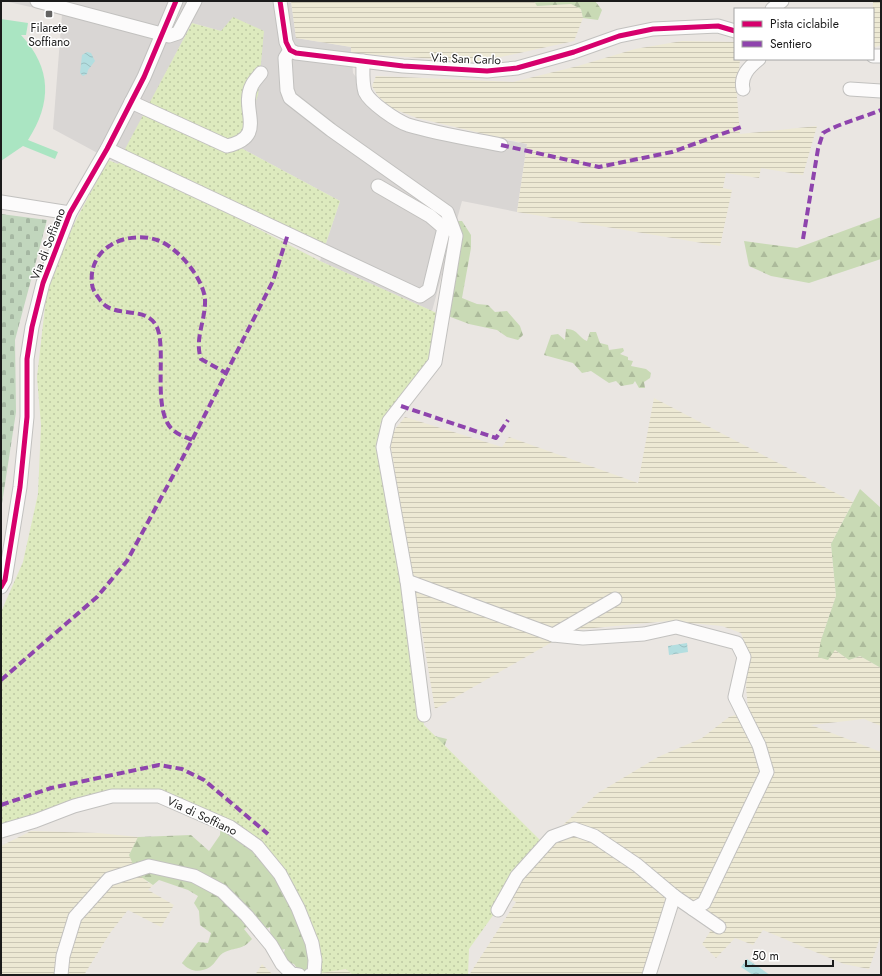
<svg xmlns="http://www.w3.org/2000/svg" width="882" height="976" font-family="Jost,sans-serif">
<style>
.residential{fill:#d9d6d4}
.farmland{fill:url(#farmland-rules)}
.forest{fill:url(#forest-firs)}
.cemetery{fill:url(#cemetery-stones)}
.garden{fill:url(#garden-dots)}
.pitch{fill:#aae5c2}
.water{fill:url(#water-waves)}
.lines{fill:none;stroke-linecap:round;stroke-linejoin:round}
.minor-casing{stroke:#c2c1bf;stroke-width:15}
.minor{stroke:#fcfbfb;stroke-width:13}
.quiet{stroke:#8e44ad;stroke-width:4;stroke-dasharray:8 4;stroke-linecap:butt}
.cycleway-casing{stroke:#fff;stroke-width:8}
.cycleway{stroke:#d6006c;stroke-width:5}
.poi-dot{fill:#636261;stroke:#fff;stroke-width:1.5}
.labels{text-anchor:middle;stroke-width:3;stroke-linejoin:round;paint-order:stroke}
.poi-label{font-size:12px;fill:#1b1b1b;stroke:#fff}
.street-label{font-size:12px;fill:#1b1b1b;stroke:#fff}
</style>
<defs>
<pattern id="farmland-rules" width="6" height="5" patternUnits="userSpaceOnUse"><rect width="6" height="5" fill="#ede9d4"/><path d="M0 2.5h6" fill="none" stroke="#cbc7b5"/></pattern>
<pattern id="forest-firs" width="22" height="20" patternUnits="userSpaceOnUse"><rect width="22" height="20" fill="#c9dab5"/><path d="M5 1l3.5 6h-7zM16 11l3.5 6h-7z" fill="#acba9b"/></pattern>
<pattern id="cemetery-stones" width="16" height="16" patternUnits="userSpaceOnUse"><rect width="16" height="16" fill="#c1d6bd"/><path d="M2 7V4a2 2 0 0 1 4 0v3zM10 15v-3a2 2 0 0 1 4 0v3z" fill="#a5b7a2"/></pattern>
<pattern id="garden-dots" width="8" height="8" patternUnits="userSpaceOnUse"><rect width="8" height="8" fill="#ddeabe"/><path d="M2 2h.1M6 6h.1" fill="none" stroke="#bdc8a3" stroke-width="1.8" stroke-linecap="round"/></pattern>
<pattern id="water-waves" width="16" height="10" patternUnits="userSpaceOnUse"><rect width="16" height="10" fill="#b3dee0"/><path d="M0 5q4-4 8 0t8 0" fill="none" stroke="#99bec0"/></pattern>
</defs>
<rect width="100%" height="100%" fill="#eae6e2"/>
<polygon class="residential" points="4,1 291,1 296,38 351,47 353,73 387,119 527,144 517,212 462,201 432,311 320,261 340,201 239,147 221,31 192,23 118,164 53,129 62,14"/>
<g class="farmland">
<polygon points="291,1 534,1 537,6 571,4 581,9 583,18 574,41 478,62 351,53 351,47 296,38"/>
<polygon points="873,1 881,1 881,45 873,48"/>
<polygon points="682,41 735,42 735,59 740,59 737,97 740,134 817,126 803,175 761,168 759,178 726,173 723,188 732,190 720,246 517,212 527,144 417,118 391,108 378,96 372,86 376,76 513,82 578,66 635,49"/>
<polygon points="654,398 853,502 831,544 836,596 821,640 849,660 860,656 881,668 881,726 864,719 811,725 881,752 881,935 869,969 844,964 763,930 753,945 735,938 716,958 702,944 715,924 675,896 650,975 469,975 516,902 505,896 565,823 598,793 658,757 702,738 729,717 748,711 746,686 749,657 741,633 722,626 668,621 573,630 435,709 390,442 395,429 405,417 502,447 509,437 638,483"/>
<polygon points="31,831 98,833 138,837 129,855 147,882 153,885 148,890 174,905 161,927 128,910 110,933 84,975 1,975 1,846"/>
<polygon points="262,964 272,974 274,975 255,975"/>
<polygon points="346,969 353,975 320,975 323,971"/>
</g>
<g class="forest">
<polygon points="534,1 595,1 602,10 598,20 583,18 581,9 571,4 537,6"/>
<polygon points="881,217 881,259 809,283 771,276 749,266 744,241 797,248"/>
<polygon points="458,221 462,221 471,235 471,248 462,298 477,304 488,305 495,312 507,311 520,326 523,335 518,340 507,337 497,330 469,324 448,316"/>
<path d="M566,329C577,328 579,338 587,341L590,332H596L600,343L608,345L609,350L623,348L624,351L620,354L628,357V360L633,361L631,366L646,369L651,373L650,378L644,382L645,388H639L635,381L633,384L621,386L616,381L609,383L591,371L582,373L573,363L544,355L551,335L558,334L565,340Z"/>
<polygon points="860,489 881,508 881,668 860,656 849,660 835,650 828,660 818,657 821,640 836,596 831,544"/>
<path d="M410,730L447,739L442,753L320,975H302L294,964L285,961L283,956L285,949L271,953L270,927L258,933L248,926L244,929L252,939C241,951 239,946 225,952C218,955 216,963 210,967C200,973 190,972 182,963L198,942L208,943L211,933L200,925L199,911L194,903L198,896L188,890L159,880L153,885L137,874L129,855L138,837L191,835L209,851L220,835L222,809Z"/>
</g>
<polygon class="cemetery" points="1,214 47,220 15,340 16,412 1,510"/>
<g class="garden">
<polygon points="233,17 264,31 258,95 239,147 340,201 325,246 124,151 192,23 221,31"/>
<polygon points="121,158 320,261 439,314 429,363 380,424 408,629 424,725 544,844 469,949 468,975 353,975 346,969 314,974 312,943 257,846 159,796 112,796 1,831 1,612 23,562 38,494 41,425 37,377 46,298 57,261 76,220 108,160 118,164"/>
</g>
<path class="pitch" d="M1,19L28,23L26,35H21C52,68 52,103 28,140L58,152L55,159L23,146L1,161Z"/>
<g class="water">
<polygon points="87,52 91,53 95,61 88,70 87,74 83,76 80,73 82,55"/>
<polygon points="687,643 688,652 669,655 668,646"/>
<polygon points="747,959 770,975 753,975 741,967"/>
</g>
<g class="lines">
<defs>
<g id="minor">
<polyline points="37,1 169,36 178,33 195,1"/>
<polyline points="280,1 286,42 290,50 296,53 403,66 487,71 517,68 574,52 619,36 653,29 718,26 735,31"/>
<polyline points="772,9 782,1"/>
<polyline points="290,50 285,58 287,90 290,98 331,130 447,212 456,236 435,362 389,421 383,447 407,581 424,715"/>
<polyline points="873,56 881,56"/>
<path d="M363,61C363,71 362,82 365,92C370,103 397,121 408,125C439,134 471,139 501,145"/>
<path d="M743,89C740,76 749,67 759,59"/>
<polyline points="850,89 881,91"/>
<path d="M131,102L227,146C269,136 239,110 252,85C254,81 258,77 261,73"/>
<polyline points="107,149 420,296 429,290 444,228 430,216 378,186"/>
<polyline points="1,202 70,213"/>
<polyline points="407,581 553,635 583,638 644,634 676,627 737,643 744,657 735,697 759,745 767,772 704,903 693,909"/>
<polyline points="1,587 5,580 20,487 27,417 27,359 32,327 43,283 70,213 107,149 144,77 176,1"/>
<polyline points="553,635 615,599"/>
<polyline points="1,831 35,821 74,806 112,796 159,796 230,827 257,846 280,874 298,908 312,943 315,960 314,974 310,975"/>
<polyline points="498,910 517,876 552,837 574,829 594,836 637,865 674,896 719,927"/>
<polyline points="61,975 63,956 75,917 109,879 149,866 194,876 222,891 247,916 271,945 282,964 292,974 299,975"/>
<polyline points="649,975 674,896"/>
</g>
</defs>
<use href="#minor" class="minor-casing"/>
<use href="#minor" class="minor"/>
<g class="quiet">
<polyline points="501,145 599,167 672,152 744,126"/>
<path d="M803,239L818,149L823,133C840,123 862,118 881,110"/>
<polyline points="401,406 496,438 508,420"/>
<path d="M192,440C186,437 178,435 173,430C152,412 166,355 158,330C150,306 122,317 106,306C103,304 100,300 98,297C95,293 92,288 92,284C90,268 97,253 111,245C123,237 143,235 157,240C178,247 203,278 205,299C206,320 194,339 201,359L226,373"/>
<polyline points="1,680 97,597 127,561 189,446 273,281 288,234"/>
<polyline points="1,805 51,788 159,765 182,769 204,780 268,834"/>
</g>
<defs>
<g id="cycleway">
<polyline points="280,1 286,42 290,50 296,53 403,66 487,71 517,68 574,52 619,36 653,29 718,26 735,31"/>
<polyline points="1,587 5,580 20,487 27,417 27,359 32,327 43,283 70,213 107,149 144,77 176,1"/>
</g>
</defs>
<use href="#cycleway" class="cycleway-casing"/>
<use href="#cycleway" class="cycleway"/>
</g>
<rect class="poi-dot" x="45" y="10" width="8" height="8" rx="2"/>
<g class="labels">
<g class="poi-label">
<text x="49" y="32">Filarete<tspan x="49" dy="14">Soffiano</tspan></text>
</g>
<g class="street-label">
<text transform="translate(466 59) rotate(2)" y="4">Via San Carlo</text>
<text transform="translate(48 244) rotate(-69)" y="4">Via di Soffiano</text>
<text transform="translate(202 816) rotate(25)" y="4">Via di Soffiano</text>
</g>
</g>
<rect width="882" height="976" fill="none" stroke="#1b1b1b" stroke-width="4"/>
<rect x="734" y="8" width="140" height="52" fill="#ffffff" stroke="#a4a4a4"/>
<rect x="742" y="21" width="20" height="6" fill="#d6006c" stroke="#a4a4a4"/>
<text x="770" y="28" font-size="12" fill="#1b1b1b">Pista ciclabile</text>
<rect x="742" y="41" width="20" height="6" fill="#8e44ad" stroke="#a4a4a4"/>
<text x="770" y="48" font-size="12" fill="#1b1b1b">Sentiero</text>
<path d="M746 960v6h87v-6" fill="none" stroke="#1b1b1b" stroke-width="2"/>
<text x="752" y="960" font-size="12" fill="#1b1b1b" stroke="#ffffff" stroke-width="3" paint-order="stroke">50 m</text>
</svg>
